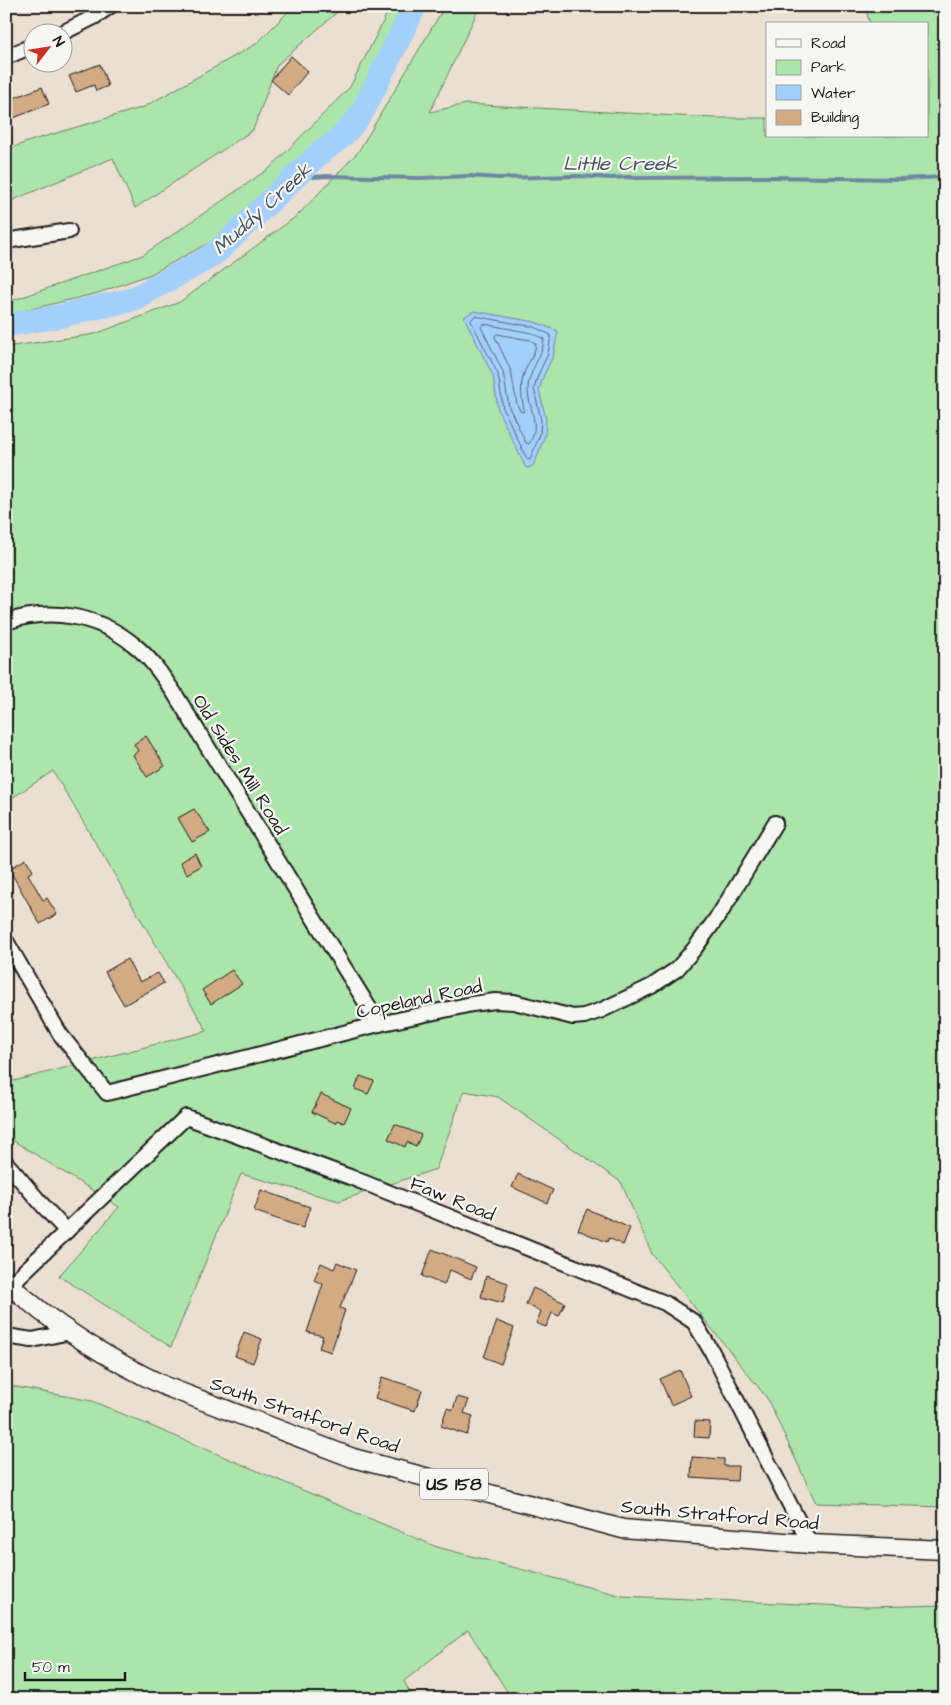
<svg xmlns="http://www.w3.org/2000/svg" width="951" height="1705" font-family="'Architects Daughter',sans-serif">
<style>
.green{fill:#ace5aa;stroke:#648063}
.water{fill:#a3cffd;stroke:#6d87a3}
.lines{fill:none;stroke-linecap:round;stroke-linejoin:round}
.shore{stroke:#526476;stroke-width:1}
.stream{stroke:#6d87a3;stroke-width:4}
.river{stroke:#a3cffd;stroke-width:24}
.building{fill:#d2aa84;stroke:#1c1c1c}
.minor-casing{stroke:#1c1c1c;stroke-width:18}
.major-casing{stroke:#1c1c1c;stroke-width:21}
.minor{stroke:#f6f6f2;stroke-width:14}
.major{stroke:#f6f6f2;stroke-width:18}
.labels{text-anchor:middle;stroke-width:4.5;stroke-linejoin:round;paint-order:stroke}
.shield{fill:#f6f6f2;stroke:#5d5d5c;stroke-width:1}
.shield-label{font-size:18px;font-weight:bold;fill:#1c1c1c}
.street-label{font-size:19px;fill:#1c1c1c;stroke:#f6f6f2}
.water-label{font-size:20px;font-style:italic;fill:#445260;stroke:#f6f6f2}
</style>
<rect width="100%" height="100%" fill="#ebdfd1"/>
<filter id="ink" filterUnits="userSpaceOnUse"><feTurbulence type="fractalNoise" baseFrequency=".02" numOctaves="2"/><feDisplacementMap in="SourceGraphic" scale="10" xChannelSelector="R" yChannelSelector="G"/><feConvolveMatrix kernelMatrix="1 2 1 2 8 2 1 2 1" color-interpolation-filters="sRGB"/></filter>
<g filter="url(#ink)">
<g class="green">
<polygon points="294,6 344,6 277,65 253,130 135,208 113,158 6,203 6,150 30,141 144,107 256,44"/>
<polygon points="391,6 406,6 352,116 218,238 151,274 98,293 6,315 6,301 11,301 143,255 270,168 350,87"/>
<polygon points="445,6 480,6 430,112 466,104 714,118 767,118 767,136 927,136 927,24 870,24 865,6 945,6 945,1507 816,1503 767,1398 652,1254 621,1182 498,1097 464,1091 436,1169 339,1201 241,1174 171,1347 59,1276 119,1207 6,1136 6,1083 207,1031 53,771 6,802 6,347 95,334 180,302 298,215 358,152"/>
<polygon points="6,1385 92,1401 437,1547 622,1596 868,1607 945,1605 945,1699 512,1699 468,1630 404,1681 413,1699 10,1699 6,1689"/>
</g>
<polygon class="water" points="474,311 535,322 558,331 553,356 543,377 539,390 546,419 545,435 536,460 532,467 526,468 498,410 493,376 464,317"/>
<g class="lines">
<g class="shore">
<polygon points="475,316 534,327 551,335 548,354 538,375 534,389 541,420 540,434 530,460 527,459 503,408 498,374 471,321"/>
<path d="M484,324L532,333L544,339C543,357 527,372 528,391C529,409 541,426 529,444L526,443L509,407L503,372L481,327Z"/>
<path d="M497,334L530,340L536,344C535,352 531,359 527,366C519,382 521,394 524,410L523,412L520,411L517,404L511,371L495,337Z"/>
</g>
<polyline class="stream" points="295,178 328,176 420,178 470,176 499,178 577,176 612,178 629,177 635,178 765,177 902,179 945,177"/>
<path class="river" d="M6,325L61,316L80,311L131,300L203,261L219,250L322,151C340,141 353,126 364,109L415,6"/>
</g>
<g class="building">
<polygon points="291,56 308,71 288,95 271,80"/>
<polygon points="100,64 108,86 96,91 94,85 76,92 69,76"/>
<polygon points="42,87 49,104 6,121 6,101"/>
<polygon points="146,736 165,766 147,777 133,755 138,751 134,744"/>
<polygon points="194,809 210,832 192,842 178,818"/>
<polygon points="195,853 201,866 187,874 180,862"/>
<polygon points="26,859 33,871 28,874 43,900 47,898 57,914 40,924 9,869"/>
<polygon points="127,959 140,982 158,973 164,983 124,1005 105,972"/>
<polygon points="232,970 242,984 211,1004 202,990"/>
<polygon points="360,1076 374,1081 368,1094 355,1089"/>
<polygon points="321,1094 351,1108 344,1123 337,1120 335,1123 312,1112"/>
<polygon points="395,1124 421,1135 416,1146 407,1142 405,1147 388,1139"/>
<polygon points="518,1174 553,1190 547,1203 512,1187"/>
<polygon points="261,1190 310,1207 303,1228 254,1211"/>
<polygon points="587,1209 630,1228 623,1245 609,1238 607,1242 578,1230"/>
<polygon points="432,1249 476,1267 471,1279 450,1270 444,1285 422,1276"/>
<polygon points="337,1262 356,1270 340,1308 345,1310 331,1352 319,1348 323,1336 307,1332 323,1284 314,1280 321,1263 334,1269"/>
<polygon points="486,1276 508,1283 503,1303 481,1297"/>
<polygon points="533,1288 565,1303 559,1316 552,1313 546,1327 536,1323 541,1312 526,1304"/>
<polygon points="497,1321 514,1328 501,1364 484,1357"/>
<polygon points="244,1332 262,1339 253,1363 235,1356"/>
<polygon points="680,1370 691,1396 671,1405 660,1379"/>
<polygon points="382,1377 422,1390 415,1411 375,1398"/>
<polygon points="457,1397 469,1400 464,1413 473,1416 467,1435 441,1426 447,1408 453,1410"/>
<polygon points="695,1421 710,1422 709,1438 694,1437"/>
<polygon points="692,1457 724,1459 724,1466 738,1466 737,1481 691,1478"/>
</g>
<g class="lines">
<defs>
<g id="minor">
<polyline points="62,33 94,17 110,6"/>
<polyline points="6,57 32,46"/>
<polyline points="6,241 69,231"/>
<path d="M6,622C50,607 97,615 133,644C150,657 161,674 173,691L379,1024"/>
<polyline points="6,941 60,1034 107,1093 379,1024 472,1004 495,1001 514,1002 573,1017 584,1016 602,1010 652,986 677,969 695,948 721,912 775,823"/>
<path d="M6,1163C27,1186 45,1210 67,1231"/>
<polyline points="10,1285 186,1117 350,1177 665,1303 694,1322 712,1352 810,1544"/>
<polyline points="6,1336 32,1340 70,1332"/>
</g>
<path id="major" d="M6,1281C49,1323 113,1362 167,1387L353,1458L623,1529L810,1544L945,1550"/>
</defs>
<use href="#minor" class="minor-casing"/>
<use href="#major" class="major-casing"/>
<use href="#minor" class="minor"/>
<use href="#major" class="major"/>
</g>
</g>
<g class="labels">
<rect class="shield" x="420" y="1468.5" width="68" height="31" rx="4"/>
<g class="shield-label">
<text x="454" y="1490">US 158</text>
</g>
<g class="street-label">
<text transform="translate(241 764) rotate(58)" y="7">Old Sides Mill Road</text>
<text transform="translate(419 998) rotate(-12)" y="7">Copeland Road</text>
<text transform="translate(453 1198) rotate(22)" y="7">Faw Road</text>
<text transform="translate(305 1414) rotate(19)" y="7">South Stratford Road</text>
<text transform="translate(720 1514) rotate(5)" y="7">South Stratford Road</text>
</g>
<g class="water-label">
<text x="620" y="170">Little Creek</text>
<text transform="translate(262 208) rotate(-42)" y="7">Muddy Creek</text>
</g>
</g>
<rect width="951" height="1705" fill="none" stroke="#f6f6f2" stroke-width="25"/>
<rect x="12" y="12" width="926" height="1680" fill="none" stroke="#1c1c1c" stroke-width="2" filter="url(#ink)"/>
<rect x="766" y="22" width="162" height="115" fill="#f6f6f2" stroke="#9f9f9c"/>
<rect x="776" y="39" width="25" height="8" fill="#f6f6f2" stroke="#9f9f9c"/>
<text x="811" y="48" font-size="15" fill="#1c1c1c">Road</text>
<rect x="776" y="60" width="25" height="15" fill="#ace5aa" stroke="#9f9f9c"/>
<text x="811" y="72" font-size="15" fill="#1c1c1c">Park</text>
<rect x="776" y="85" width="25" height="15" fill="#a3cffd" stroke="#9f9f9c"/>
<text x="811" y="98" font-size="15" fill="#1c1c1c">Water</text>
<rect x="776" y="110" width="25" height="15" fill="#d2aa84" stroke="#9f9f9c"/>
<text x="811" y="122" font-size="15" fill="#1c1c1c">Building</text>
<g transform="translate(48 48) rotate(59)"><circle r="24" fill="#f6f6f2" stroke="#9f9f9c"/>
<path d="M0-4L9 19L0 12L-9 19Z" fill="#c8321e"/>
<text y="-8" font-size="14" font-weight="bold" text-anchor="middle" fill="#1c1c1c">N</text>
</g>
<path d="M25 1672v8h100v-8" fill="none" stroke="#1c1c1c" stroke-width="2.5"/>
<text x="32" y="1672" font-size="15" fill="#1c1c1c" stroke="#f6f6f2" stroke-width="4" paint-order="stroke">50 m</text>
</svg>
